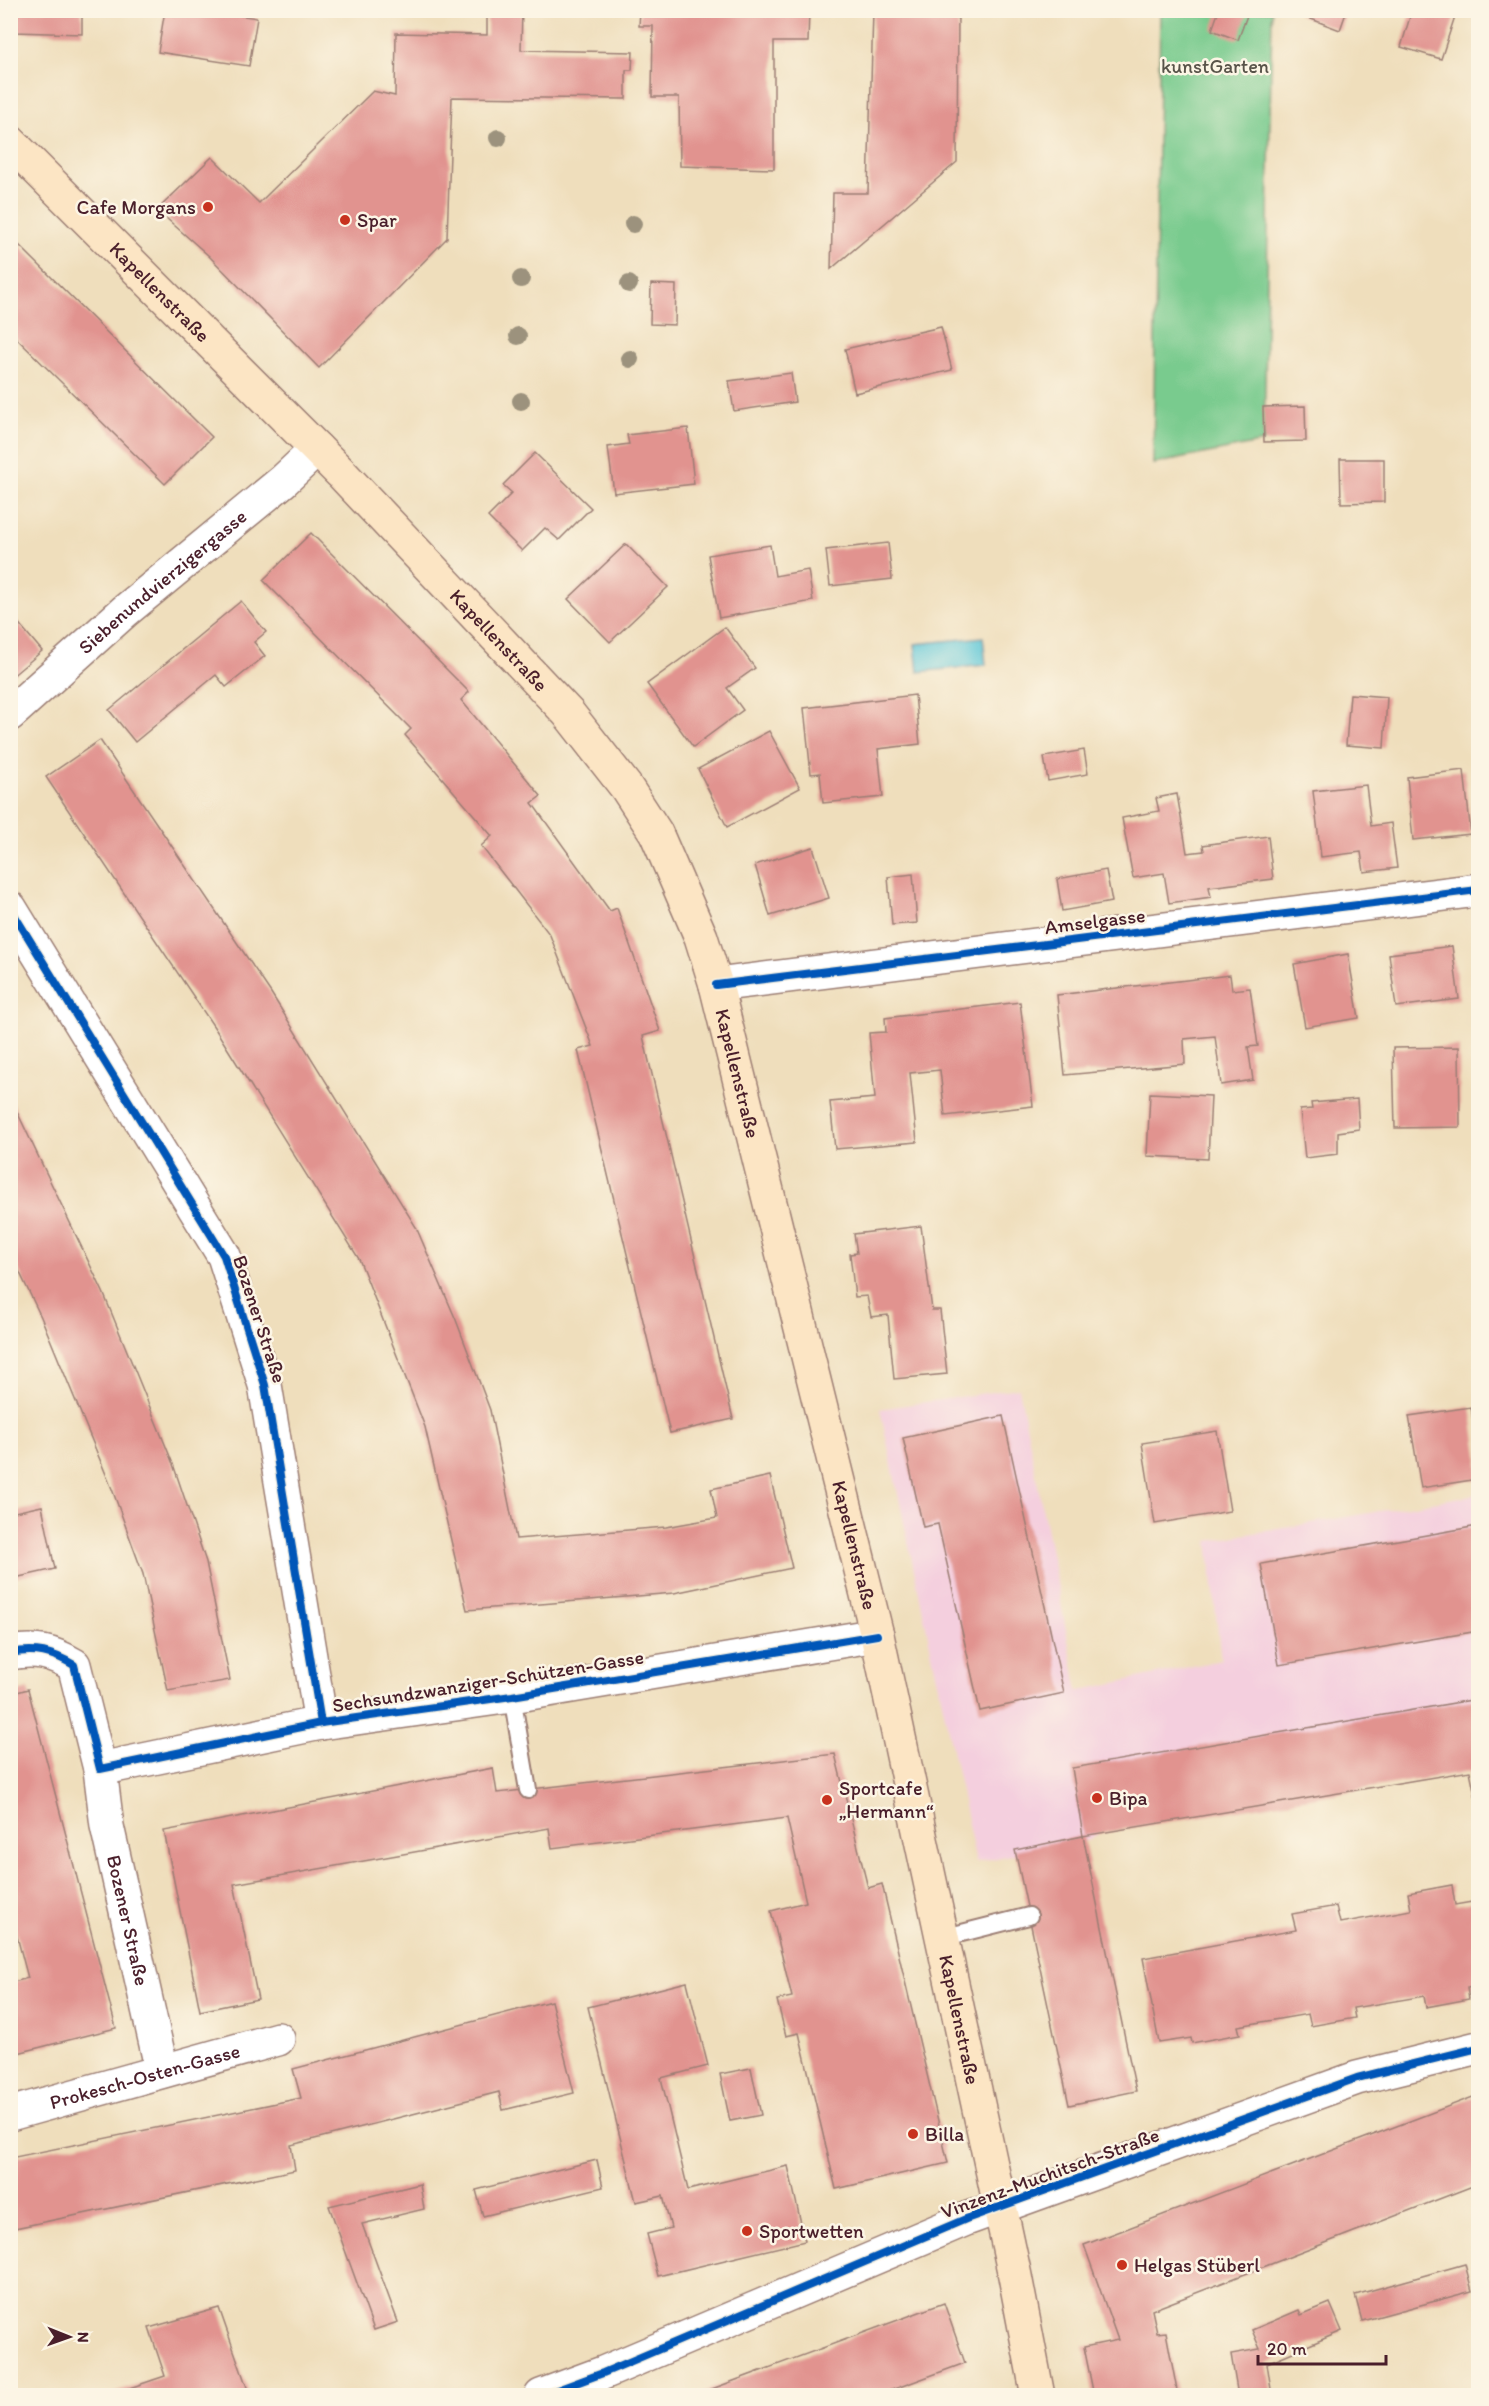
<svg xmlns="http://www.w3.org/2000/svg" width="1489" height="2406" font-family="Itim,sans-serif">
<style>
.built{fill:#f4cfde}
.green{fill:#79cb8e;stroke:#62755c;stroke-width:1.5}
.water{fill:#5dc7d8;stroke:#547382;stroke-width:1.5}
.building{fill:#e1938f}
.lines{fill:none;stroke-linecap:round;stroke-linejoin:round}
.lane-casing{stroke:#9c7e74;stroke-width:20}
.street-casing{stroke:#9c7e74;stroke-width:36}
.secondary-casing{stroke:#9c7e74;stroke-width:36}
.lane{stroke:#fff;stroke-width:16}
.street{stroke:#fff;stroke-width:33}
.secondary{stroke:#fce5c4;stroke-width:33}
.cycleway-casing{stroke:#fcf5e5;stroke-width:11}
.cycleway{stroke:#0057b8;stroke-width:8}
.tree{fill:#9c927d}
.poi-dot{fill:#c8321e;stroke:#fcf5e5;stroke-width:2}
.labels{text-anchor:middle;stroke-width:5;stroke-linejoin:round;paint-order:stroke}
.park-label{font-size:20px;fill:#585349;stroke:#fcf5e5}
.poi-label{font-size:20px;fill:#4a1f2b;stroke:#fcf5e5;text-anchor:start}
.street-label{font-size:20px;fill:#4a1f2b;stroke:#fcf5e5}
</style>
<rect width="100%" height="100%" fill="#fcf5e5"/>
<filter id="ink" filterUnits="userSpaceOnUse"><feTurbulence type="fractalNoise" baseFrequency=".0167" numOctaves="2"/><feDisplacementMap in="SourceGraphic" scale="12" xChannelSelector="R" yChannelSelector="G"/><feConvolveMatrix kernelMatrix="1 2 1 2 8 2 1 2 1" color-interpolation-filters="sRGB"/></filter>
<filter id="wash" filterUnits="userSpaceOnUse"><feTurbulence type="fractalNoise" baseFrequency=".008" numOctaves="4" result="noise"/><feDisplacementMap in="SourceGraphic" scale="24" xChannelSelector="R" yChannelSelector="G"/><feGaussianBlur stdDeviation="1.35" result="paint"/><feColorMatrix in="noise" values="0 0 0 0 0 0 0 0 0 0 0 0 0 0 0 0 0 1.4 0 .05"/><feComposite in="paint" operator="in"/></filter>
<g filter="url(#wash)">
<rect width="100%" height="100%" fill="#efdebc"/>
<polygon class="built" points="1019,1388 1078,1691 1221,1660 1208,1541 1478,1494 1478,1816 1470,1771 1099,1833 1090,1840 976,1862 880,1409"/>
<polygon class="green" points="1160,11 1272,11 1264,442 1153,464"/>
<polygon class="water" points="983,637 986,665 918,672 915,644"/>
<g id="blocks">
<g class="building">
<polygon points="15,10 82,10 82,34 14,32"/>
<polygon points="165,10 207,10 257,18 249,66 158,52"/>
<polygon points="487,10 522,10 521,50 633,52 632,70 626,70 626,99 452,97 447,238 319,368 209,256 157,210 212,157 259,203 373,91 395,96 396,33 487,35"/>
<polygon points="640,10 809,10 808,42 774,42 774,169 680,166 679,97 652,97 653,26 639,26"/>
<polygon points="873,10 958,10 957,162 831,269 833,193 868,193"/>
<polygon points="1219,10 1249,10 1238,40 1212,30"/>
<polygon points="1300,10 1347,10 1340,30 1298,14"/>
<polygon points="1412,10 1457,10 1441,59 1401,47"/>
<polygon points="15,241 212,437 165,484 10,332 10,247"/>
<polygon points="651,284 676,285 675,325 650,324"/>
<polygon points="941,327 952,370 855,393 845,349"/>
<polygon points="791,373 795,402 734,411 729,381"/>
<polygon points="1305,406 1306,441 1264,442 1263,407"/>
<polygon points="688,428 694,484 614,493 608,447 629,444 627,435"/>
<polygon points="535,453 591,508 559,540 545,528 522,551 488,517 512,493 503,485"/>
<polygon points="1340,459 1384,459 1384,502 1341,503"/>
<polygon points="311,533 469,692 461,700 541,796 532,803 610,911 617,908 660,1031 643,1036 733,1419 670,1433 578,1050 593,1046 550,935 481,846 492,836 405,735 411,729 263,580"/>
<polygon points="888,543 892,579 830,586 826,550"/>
<polygon points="626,544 668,587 610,642 568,599"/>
<polygon points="770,545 775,576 808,570 813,601 719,618 708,555"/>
<polygon points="241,601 266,632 254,642 265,656 226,687 216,675 135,742 109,710"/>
<polygon points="10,613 42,651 10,678"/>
<polygon points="725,627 755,668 727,688 743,710 693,747 647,684"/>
<polygon points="1350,694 1387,697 1384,748 1346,745"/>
<polygon points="915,695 920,744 878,749 883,797 823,803 820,773 811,774 804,708"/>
<polygon points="769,731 800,788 727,827 698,769"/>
<polygon points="100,740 271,993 416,1227 456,1320 490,1410 516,1539 666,1527 717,1518 711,1489 770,1476 792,1568 674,1593 467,1610 425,1427 359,1259 216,1030 46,777"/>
<polygon points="1084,750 1088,774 1048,781 1044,757"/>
<polygon points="1464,770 1471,834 1413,840 1407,777"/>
<polygon points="1366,785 1371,826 1391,823 1397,868 1364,872 1361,852 1321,857 1313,791"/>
<polygon points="1177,794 1187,853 1204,851 1203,845 1268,836 1273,879 1209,887 1211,897 1169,903 1164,873 1133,878 1122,818 1159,811 1156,798"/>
<polygon points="813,847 829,898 770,916 755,865"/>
<polygon points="1106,870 1112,902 1062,911 1057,879"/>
<polygon points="913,874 917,923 892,925 888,877"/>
<polygon points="1452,946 1459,999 1396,1007 1389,954"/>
<polygon points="1348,954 1359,1018 1305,1027 1294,964"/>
<polygon points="1230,975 1232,990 1250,988 1258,1046 1248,1047 1253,1080 1221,1085 1215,1036 1184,1039 1185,1064 1065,1075 1057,995"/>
<polygon points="1020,1002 1033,1106 945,1116 940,1070 910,1073 917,1142 835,1149 830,1102 875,1098 869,1033 886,1032 885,1018"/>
<polygon points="1459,1047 1460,1127 1395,1128 1393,1048"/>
<polygon points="1150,1093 1211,1096 1208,1159 1147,1156"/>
<polygon points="10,1097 103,1292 173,1464 206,1562 230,1680 168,1691 143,1574 112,1489 41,1317 10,1252"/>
<polygon points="1357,1099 1359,1129 1338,1132 1338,1154 1305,1158 1300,1110 1312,1109 1311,1103"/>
<polygon points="921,1226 932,1310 940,1310 947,1374 894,1379 888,1315 871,1317 867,1296 855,1297 850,1254 857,1253 854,1234"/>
<polygon points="1471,1407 1478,1454 1478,1479 1421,1488 1409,1416"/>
<polygon points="1003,1416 1064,1693 980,1711 938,1524 923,1527 903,1438"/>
<polygon points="1217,1431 1230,1511 1155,1524 1142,1443"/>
<polygon points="42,1506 55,1569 10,1579 10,1513"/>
<polygon points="1478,1526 1478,1631 1279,1665 1261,1564"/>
<polygon points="28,1689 116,2028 10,2055 10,1983 28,1978 10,1910 10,1694"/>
<polygon points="1478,1699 1478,1809 1470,1771 1083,1836 1072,1768"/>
<polygon points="835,1754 868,1888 882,1884 948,2163 836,2189 799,2033 786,2036 777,2000 792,1997 771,1911 806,1902 787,1818 552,1848 549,1828 234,1884 258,1999 200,2011 164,1831 493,1768 497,1793"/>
<polygon points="1083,1836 1136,2091 1069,2105 1015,1850"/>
<polygon points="1452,1885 1455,1905 1478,1901 1478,1986 1467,1988 1469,1999 1426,2007 1424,1996 1353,2008 1355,2018 1311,2026 1308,2014 1238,2026 1240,2034 1192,2043 1191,2038 1159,2043 1143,1958 1296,1930 1292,1914 1336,1906 1340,1923 1411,1910 1408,1893"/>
<polygon points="687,1982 708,2066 661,2078 688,2190 788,2166 805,2241 658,2276 647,2234 671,2228 663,2196 636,2202 588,2007"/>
<polygon points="551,2001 574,2093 503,2110 499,2092 291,2145 295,2170 10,2229 10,2158 301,2098 293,2069"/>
<polygon points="751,2068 761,2115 730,2121 720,2074"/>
<polygon points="1478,2095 1478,2184 1152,2310 1157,2333 1166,2332 1178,2396 1094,2396 1084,2347 1118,2340 1084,2245"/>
<polygon points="597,2160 603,2187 483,2216 476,2190"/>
<polygon points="420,2184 424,2209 362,2224 398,2322 374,2330 329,2206"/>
<polygon points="1465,2264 1472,2291 1362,2321 1355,2295"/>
<polygon points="944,2303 965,2363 875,2396 693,2396"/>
<polygon points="1330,2303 1342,2331 1267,2363 1272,2396 1238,2396 1231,2354 1260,2349 1252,2330 1299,2310 1301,2315"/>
<polygon points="219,2308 250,2396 106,2396 165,2376 149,2328"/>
</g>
</g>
</g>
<g filter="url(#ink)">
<use href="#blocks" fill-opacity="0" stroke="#9c7e74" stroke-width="1.5"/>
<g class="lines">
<defs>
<g id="lane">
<polyline points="512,1696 528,1790"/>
<polyline points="942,1938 1029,1916"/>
</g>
<g id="street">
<path id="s1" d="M10,714L125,611L283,481L317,449"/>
<polyline points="10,908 224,1256 265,1385 321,1723"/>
<polyline points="716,985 1478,890"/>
<path d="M10,1653C36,1648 52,1652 74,1665L100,1769L321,1723L512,1696L877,1635"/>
<path id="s2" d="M100,1769L107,1826L162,2071"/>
<path id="s3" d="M10,2114L278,2039"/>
<polyline points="541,2396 603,2373 966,2219 1357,2078 1478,2048"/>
</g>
<g id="secondary">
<path id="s4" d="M10,142L341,473L568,713L626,787L656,833L701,937L716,985L877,1635L1015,2276L1038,2396"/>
</g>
</defs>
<use href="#lane" class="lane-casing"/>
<use href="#street" class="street-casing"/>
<use href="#secondary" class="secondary-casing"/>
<use href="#lane" class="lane"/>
<use href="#street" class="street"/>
<use href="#secondary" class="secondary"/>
<defs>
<g id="cycleway">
<polyline points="10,908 224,1256 265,1385 321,1723"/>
<polyline points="716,985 1478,890"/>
<path d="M10,1653C36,1648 52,1652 74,1665L100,1769L321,1723L512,1696L877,1635"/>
<polyline points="541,2396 603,2373 966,2219 1357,2078 1478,2048"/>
</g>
</defs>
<use href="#cycleway" class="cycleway-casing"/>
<use href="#cycleway" class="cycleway"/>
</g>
<g class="tree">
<circle cx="498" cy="138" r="9"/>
<circle cx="633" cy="224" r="9"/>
<circle cx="521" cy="279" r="9"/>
<circle cx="629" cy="284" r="9"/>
<circle cx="518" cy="336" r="9"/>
<circle cx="630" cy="359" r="9"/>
<circle cx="521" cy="401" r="9"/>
</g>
</g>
<g class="poi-dot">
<circle cx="208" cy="207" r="6"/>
<circle cx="345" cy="220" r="6"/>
<circle cx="1097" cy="1798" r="6"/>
<circle cx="827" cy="1800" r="6"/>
<circle cx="913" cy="2134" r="6"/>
<circle cx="747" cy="2231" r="6"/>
<circle cx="1122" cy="2265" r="6"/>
</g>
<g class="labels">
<g class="park-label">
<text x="1215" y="73">kunstGarten</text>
</g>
<g class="poi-label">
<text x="196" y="214" text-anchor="end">Cafe Morgans</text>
<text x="357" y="227">Spar</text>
<text x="839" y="1795">Sportcafe<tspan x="839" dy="23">„Hermann“</tspan></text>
<text x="1109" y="1805">Bipa</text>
<text x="925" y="2141">Billa</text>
<text x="759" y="2238">Sportwetten</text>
<text x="1134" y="2272">Helgas Stüberl</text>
</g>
<g class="street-label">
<text dy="7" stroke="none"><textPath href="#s4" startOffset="212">Kapellenstraße</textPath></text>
<text dy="7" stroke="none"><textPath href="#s1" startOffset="202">Siebenundvierzigergasse</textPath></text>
<text dy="7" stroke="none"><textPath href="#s4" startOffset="698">Kapellenstraße</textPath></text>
<text transform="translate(1095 921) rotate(-7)" y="7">Amselgasse</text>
<text dy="7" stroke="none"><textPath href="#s4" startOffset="1202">Kapellenstraße</textPath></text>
<text transform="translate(260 1319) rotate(72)" y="7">Bozener Straße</text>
<text dy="7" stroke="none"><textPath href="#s4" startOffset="1688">Kapellenstraße</textPath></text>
<text transform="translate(488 1681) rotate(-9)" y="7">Sechsundzwanziger-Schützen-Gasse</text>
<text dy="7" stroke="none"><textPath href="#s2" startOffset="154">Bozener Straße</textPath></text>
<text dy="7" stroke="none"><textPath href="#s4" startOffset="2174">Kapellenstraße</textPath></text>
<text dy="7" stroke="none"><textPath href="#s3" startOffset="140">Prokesch-Osten-Gasse</textPath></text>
<text transform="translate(1050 2173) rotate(-20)" y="7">Vinzenz-Muchitsch-Straße</text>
</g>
</g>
<rect width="1489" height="2406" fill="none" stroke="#fcf5e5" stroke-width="36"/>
<g transform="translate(69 2337) rotate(91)" stroke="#fcf5e5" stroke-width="4.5" paint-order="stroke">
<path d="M0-4.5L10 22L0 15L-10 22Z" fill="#4a1f2b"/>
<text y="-9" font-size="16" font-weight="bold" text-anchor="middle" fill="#4a1f2b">N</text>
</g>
<path d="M1258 2355v9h128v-9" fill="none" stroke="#4a1f2b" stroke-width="3"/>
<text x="1267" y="2355" font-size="18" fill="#4a1f2b" stroke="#fcf5e5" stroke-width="4.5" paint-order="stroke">20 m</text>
</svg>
